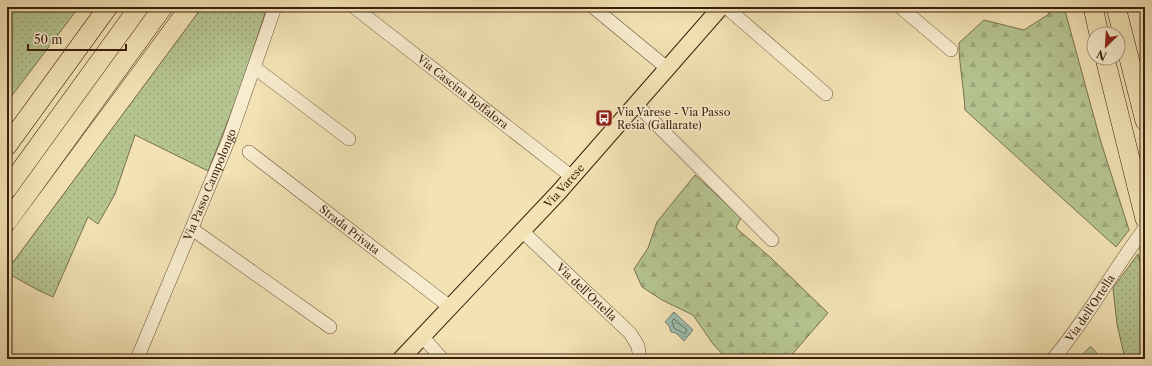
<svg xmlns="http://www.w3.org/2000/svg" width="1152" height="366" font-family="'Libre Caslon Text',serif">
<style>
.grass{fill:url(#grass-dots);stroke:#79714e}
.forest{fill:url(#forest-firs);stroke:#79714e}
.cemetery{fill:url(#cemetery-stones);stroke:#79714e}
.water{fill:url(#water-waves);stroke:#757e6d}
.lines{fill:none;stroke-linecap:round;stroke-linejoin:round}
.shore{stroke:#6c6e5c;stroke-width:1}
.minor-casing{stroke:#6a4f35;stroke-width:14}
.major-casing{stroke:#3d1e0b;stroke-width:18}
.highway-casing{stroke:#3d1e0b;stroke-width:20}
.minor{stroke:#f7ecce;stroke-width:13}
.major{stroke:#f2e2b4;stroke-width:16}
.highway{stroke:#f2e2b4;stroke-width:19}
.labels{text-anchor:middle;stroke-width:3;stroke-linejoin:round;paint-order:stroke}
.street-label{font-size:11px;fill:#3d1e0b;stroke:#f7ecce}
.poi-label{font-size:11px;fill:#3d1e0b;stroke:#f7ecce;text-anchor:start}
</style>
<defs>
<pattern id="grass-dots" width="8" height="8" patternUnits="userSpaceOnUse"><rect width="8" height="8" fill="#b5c491"/><path d="M2 2h.1M6 6h.1" fill="none" stroke="#9da87c" stroke-width="1.8" stroke-linecap="round"/></pattern>
<pattern id="forest-firs" width="22" height="20" patternUnits="userSpaceOnUse"><rect width="22" height="20" fill="#b5c491"/><path d="M5 1l3.5 6h-7zM16 11l3.5 6h-7z" fill="#9da87c"/></pattern>
<pattern id="cemetery-stones" width="16" height="16" patternUnits="userSpaceOnUse"><rect width="16" height="16" fill="#b5c491"/><path d="M2 7V4a2 2 0 0 1 4 0v3zM10 15v-3a2 2 0 0 1 4 0v3z" fill="#9da87c"/></pattern>
<pattern id="water-waves" width="16" height="10" patternUnits="userSpaceOnUse"><rect width="16" height="10" fill="#9bbeae"/><path d="M0 5q4-4 8 0t8 0" fill="none" stroke="#86a394"/></pattern>
</defs>
<rect width="100%" height="100%" fill="#f2e2b4"/>
<filter id="stains"><feTurbulence type="fractalNoise" baseFrequency=".005" numOctaves="4"/><feColorMatrix values="0 0 0 0 .2 0 0 0 0 .09 0 0 0 0 .02 0 0 0 .5 -.17"/></filter>
<radialGradient id="worn" r=".72"><stop offset=".6" stop-color="#630" stop-opacity="0"/><stop offset="1" stop-color="#630" stop-opacity=".3"/></radialGradient>
<g class="grass">
<polygon points="7,7 79,7 7,102"/>
<polygon points="201,7 267,7 241,88 208,171 135,135 115,194 98,224 88,217 53,297 38,290 7,273 7,268"/>
<polygon points="1138,254 1145,281 1145,359 1125,359 1117,324 1113,288"/>
</g>
<g class="forest">
<path d="M1047,7H1064L1100,139L1129,230L1116,247L965,110C964,87 959,66 959,43L984,20L1024,30L1049,14Z"/>
<polygon points="695,175 741,217 736,228 770,257 828,313 788,359 727,359 713,344 693,315 662,300 642,287 634,269 648,248 657,222"/>
</g>
<polygon class="cemetery" points="1091,347 1102,359 1078,359 1090,347"/>
<polygon class="water" points="674,312 693,330 684,341 676,333 671,332 669,326 665,322"/>
<g class="lines">
<polygon class="shore" points="674,319 687,330 685,334 674,328 672,322"/>
<defs>
<g id="minor">
<path id="s1" d="M354,7L572,177"/>
<polyline points="593,7 667,68"/>
<polyline points="726,7 826,94"/>
<polyline points="900,7 951,50"/>
<polyline points="255,68 349,139"/>
<polyline points="636,104 772,240"/>
<path id="s2" d="M249,152L450,307"/>
<polyline points="192,229 330,327"/>
<path id="s3" d="M522,231L630,333L638,346L640,359"/>
<polyline points="423,337 442,359"/>
<path id="s4" d="M137,359L229,139L275,7"/>
<path id="s5" d="M1053,359C1088,318 1112,271 1145,228"/>
</g>
<g id="major">
<path id="s6" d="M401,359L558,193L721,7"/>
</g>
<g id="highway">
<polyline points="1093,7 1099,34"/>
<polyline points="1116,7 1145,121"/>
<polyline points="1105,58 1145,219"/>
<polyline points="7,146 108,7"/>
<polyline points="7,189 139,7"/>
<polyline points="7,222 163,7"/>
<polyline points="7,254 190,7"/>
</g>
</defs>
<use href="#minor" class="minor-casing"/>
<use href="#major" class="major-casing"/>
<use href="#highway" class="highway-casing"/>
<use href="#minor" class="minor"/>
<use href="#major" class="major"/>
<use href="#highway" class="highway"/>
</g>
<defs>
<symbol id="bus-square" viewBox="-11 -11 22 22"><rect x="-9" y="-9" width="18" height="18" rx="4" fill="#8f2418" stroke="#f7ecce"/><path d="M-5-6H5V4H4V6H2V4H-2V6H-4V4H-5ZM-3.5-4V0h7V-4ZM-3.5 1.2v1.5H-2V1.2ZM2 1.2v1.5H3.5V1.2Z" fill="#fff"/></symbol>
</defs>
<g fill-rule="evenodd">
<use href="#bus-square" x="594" y="108" width="20" height="20"/>
</g>
<g class="labels">
<g class="street-label">
<text dy="4" stroke="none"><textPath href="#s1" startOffset="138">Via Cascina Boffalora</textPath></text>
<text dy="4" stroke="none"><textPath href="#s4" startOffset="189">Via Passo Campolongo</textPath></text>
<text dy="4" stroke="none"><textPath href="#s6" startOffset="238">Via Varese</textPath></text>
<text dy="4" stroke="none"><textPath href="#s2" startOffset="127">Strada Privata</textPath></text>
<text dy="4" stroke="none"><textPath href="#s3" startOffset="89">Via dell'Ortella</textPath></text>
<text dy="4" stroke="none"><textPath href="#s5" startOffset="63">Via dell'Ortella</textPath></text>
</g>
<g class="poi-label">
<text x="617" y="116">Via Varese - Via Passo<tspan x="617" dy="13">Resia (Gallarate)</tspan></text>
</g>
</g>
<rect width="1152" height="366" fill="none" stroke="#f2e2b4" stroke-width="24"/>
<rect x="8" y="8" width="1136" height="350" fill="none" stroke="#3d1e0b" stroke-width="2"/>
<rect x="12" y="12" width="1128" height="342" fill="none" stroke="#3d1e0b"/>
<g transform="translate(1106 46) rotate(205)"><circle r="19" fill="#f7ecce" stroke="#ad9a80"/>
<path d="M0-3L7 15L0 10L-7 15Z" fill="#8f2418"/>
<text y="-6" font-size="11" font-weight="bold" text-anchor="middle" fill="#3d1e0b">N</text>
</g>
<path d="M28 44v6h98v-6" fill="none" stroke="#3d1e0b" stroke-width="2"/>
<text x="34" y="44" font-size="12" fill="#3d1e0b" stroke="#f7ecce" stroke-width="3" paint-order="stroke">50 m</text>
<rect width="100%" height="100%" filter="url(#stains)"/>
<rect width="100%" height="100%" fill="url(#worn)"/>
</svg>
